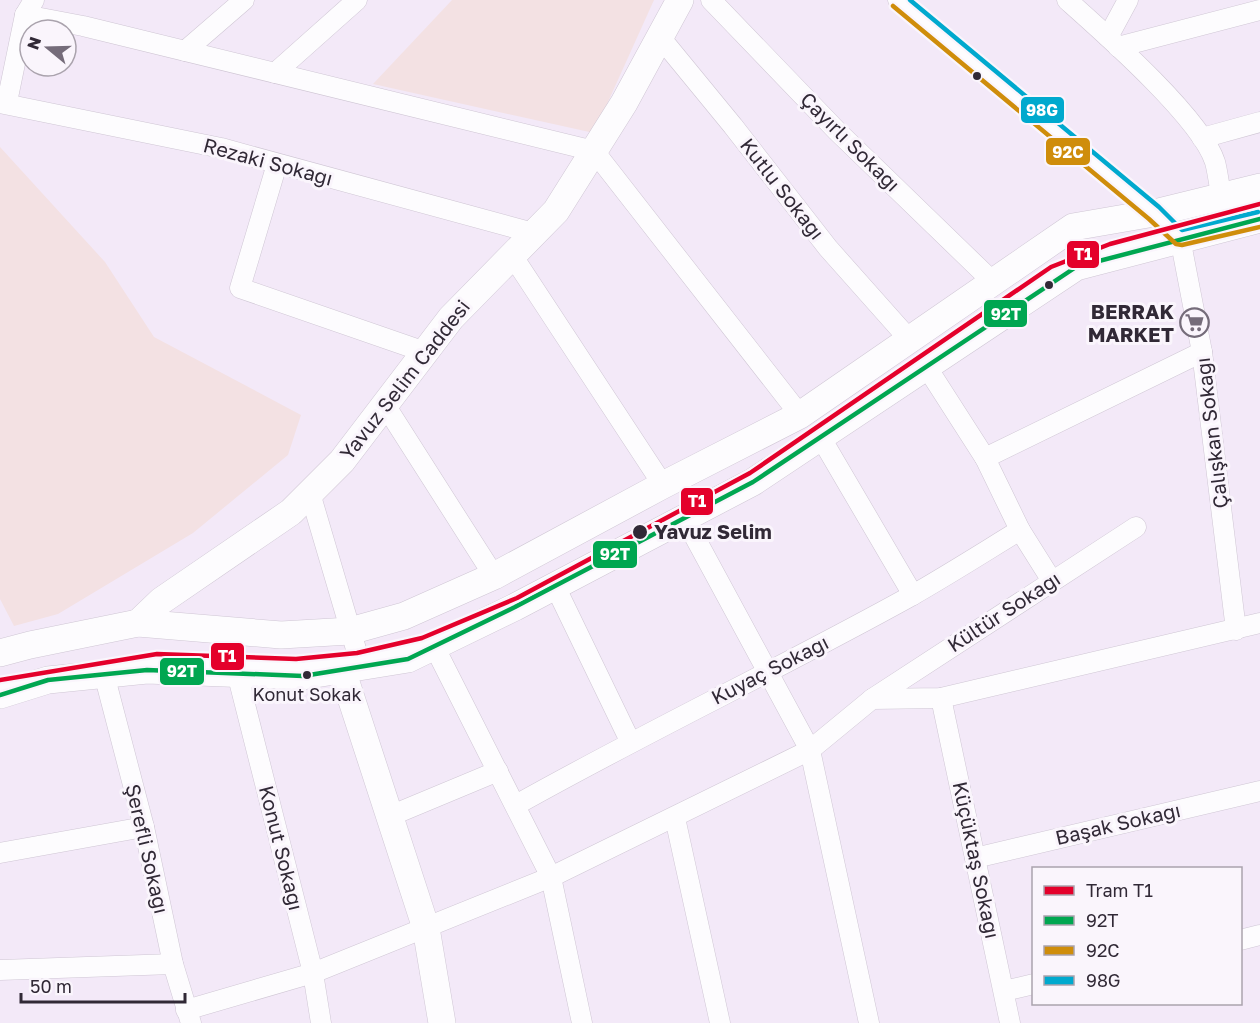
<svg xmlns="http://www.w3.org/2000/svg" width="1260" height="1023" font-family="'Golos Text',sans-serif">
<style>
.education{fill:#f3e1e3}
.lines{fill:none;stroke-linecap:round;stroke-linejoin:round}
.street-casing{stroke:#cfc6d4;stroke-width:21}
.secondary-casing{stroke:#cfc6d4;stroke-width:28}
.street{stroke:#fdfcfe;stroke-width:20}
.secondary{stroke:#fdfcfe;stroke-width:27}
.bus-1-casing{stroke:#faf5fc;stroke-width:9}
.bus-2-casing{stroke:#faf5fc;stroke-width:9}
.bus-3-casing{stroke:#faf5fc;stroke-width:9}
.bus-1{stroke:#00a651;stroke-width:4.5}
.bus-2{stroke:#cf8d0b;stroke-width:4.5}
.bus-3{stroke:#00a9ce;stroke-width:4.5}
.tram-1-casing{stroke:#faf5fc;stroke-width:9}
.tram-1{stroke:#e4002b;stroke-width:4.5}
.bus-dot{fill:#312936;stroke:#faf5fc;stroke-width:2}
.labels{text-anchor:middle;stroke-width:6;stroke-linejoin:round;paint-order:stroke}
.bus-label{font-size:18px;fill:#312936;stroke:#faf5fc}
.street-label{font-size:20px;fill:#312936;stroke:#faf5fc}
.poi-label{font-size:20px;font-weight:bold;fill:#312936;stroke:#faf5fc;text-anchor:end}
.stop-label{font-size:20px;font-weight:bold;fill:#312936;stroke:#faf5fc;text-anchor:start}
.line-badge{stroke:#faf5fc;stroke-width:2}
.badge-label{font-size:16px;text-anchor:middle;font-weight:bold;fill:#fff}
</style>
<rect width="100%" height="100%" fill="#f3e9f8"/>
<g class="education">
<polygon points="452,0 654,0 594,133 373,84"/>
<polygon points="0,147 105,262 154,337 301,415 288,455 193,533 58,614 14,626 0,599"/>
</g>
<g class="lines">
<defs>
<g id="street">
<polyline points="711,0 837,131 992,281"/>
<polyline points="898,0 1154,213 1180,238 1202,352 1236,630"/>
<path d="M1067,0C1104,33 1201,118 1215,162C1218,173 1219,186 1222,198"/>
<polyline points="25,15 83,26 594,151 800,415"/>
<polyline points="660,37 733,126 828,248 908,338"/>
<polyline points="1108,37 1128,0"/>
<polyline points="1118,47 1260,10"/>
<polyline points="185,51 244,0"/>
<polyline points="275,73 357,0"/>
<polyline points="7,102 25,15 34,0"/>
<polyline points="0,103 221,148 533,233"/>
<polyline points="1202,138 1260,122"/>
<polyline points="277,164 240,288 425,352"/>
<polyline points="512,255 663,485"/>
<polyline points="926,366 985,458 1020,530 1052,581"/>
<polyline points="385,405 494,576"/>
<polyline points="821,438 913,595"/>
<polyline points="985,458 1202,352"/>
<polyline points="310,493 361,666"/>
<polyline points="685,519 810,750 869,1023"/>
<polyline points="555,586 630,741"/>
<polyline points="434,646 551,877 582,1023"/>
<polyline points="237,673 313,973 321,1023"/>
<polyline points="104,674 144,827 173,964 191,1023"/>
<polyline points="941,698 1010,1023"/>
<polyline points="872,699 1136,527"/>
<path d="M516,805C646,732 781,668 911,596C948,575 984,552 1020,530"/>
<polyline points="390,816 498,771"/>
<polyline points="675,818 720,1023"/>
<polyline points="0,853 144,827"/>
<polyline points="975,858 1260,791"/>
<polyline points="1240,940 1260,935"/>
<polyline points="0,970 173,964"/>
<polyline points="1004,991 1034,984"/>
<polyline points="186,1010 313,973 551,877 810,750 872,699 941,698 1260,623"/>
</g>
<g id="secondary">
<polyline points="138,623 161,601 291,512 342,461 451,318 556,211 624,103 680,0"/>
<polyline points="0,653 30,645 138,623 281,635 350,631 404,616 494,576 663,485 800,415 1073,227 1154,213 1260,187"/>
<polyline points="342,670 426,928 442,1023"/>
<polyline points="0,695 48,680 147,670 303,676 408,659 515,607 753,482 1076,267 1260,219"/>
</g>
</defs>
<use href="#street" class="street-casing"/>
<use href="#secondary" class="secondary-casing"/>
<use href="#street" class="street"/>
<use href="#secondary" class="secondary"/>
<defs>
<polyline id="bus-1" points="0,695 48,680 147,670 303,676 408,659 515,607 753,482 1076,267 1260,219"/>
<polyline id="bus-2" points="893,6 1149,219 1176,244 1182,245 1260,227"/>
<polyline id="bus-3" points="910,0 1159,207 1182,230 1258,212"/>
</defs>
<use href="#bus-1" class="bus-1-casing"/>
<use href="#bus-2" class="bus-2-casing"/>
<use href="#bus-3" class="bus-3-casing"/>
<use href="#bus-1" class="bus-1"/>
<use href="#bus-2" class="bus-2"/>
<use href="#bus-3" class="bus-3"/>
<defs>
<polyline id="tram-1" points="0,680 157,654 296,659 357,653 422,638 517,598 750,473 1051,267 1110,244 1260,204"/>
</defs>
<use href="#tram-1" class="tram-1-casing"/>
<use href="#tram-1" class="tram-1"/>
</g>
<defs>
<symbol id="supermarket-ring" viewBox="-11 -11 22 22"><circle r="9.5" fill="#faf5fc" stroke="#756c7a" stroke-width="1.5"/><path d="M-6-5.5h2.5l.6 2H6L4.5 2H-2.5L-4.4-4H-6ZM-1.5 3.2a1.3 1.3 0 1 0 .1 0ZM3 3.2a1.3 1.3 0 1 0 .1 0Z" fill="#756c7a"/></symbol>
</defs>
<g fill-rule="evenodd">
<use href="#supermarket-ring" x="1178" y="306" width="33" height="33"/>
</g>
<g class="bus-dot">
<circle cx="977" cy="76" r="5"/>
<circle cx="1049" cy="285" r="5"/>
<circle cx="640" cy="532" r="8"/>
<circle cx="307" cy="675" r="5"/>
</g>
<g class="labels">
<g class="bus-label">
<text x="307" y="701">Konut Sokak</text>
</g>
<g class="street-label">
<text transform="translate(850 142) rotate(45)" y="7">Çayırlı Sokağı</text>
<text transform="translate(268 162) rotate(15)" y="7">Rezaki Sokağı</text>
<text transform="translate(782 189) rotate(52)" y="7">Kutlu Sokağı</text>
<text transform="translate(405 380) rotate(-52)" y="7">Yavuz Selim Caddesi</text>
<text transform="translate(1212 433) rotate(-97)" y="7">Çalışkan Sokağı</text>
<text transform="translate(1004 612) rotate(-33)" y="7">Kültür Sokağı</text>
<text transform="translate(770 670) rotate(-27)" y="7">Kuyaç Sokağı</text>
<text transform="translate(1118 824) rotate(-13)" y="7">Başak Sokağı</text>
<text transform="translate(281 848) rotate(76)" y="7">Konut Sokağı</text>
<text transform="translate(147 849) rotate(77)" y="7">Şerefli Sokağı</text>
<text transform="translate(976 860) rotate(78)" y="7">Küçüktaş Sokağı</text>
</g>
<g class="poi-label">
<text x="1174" y="319">BERRAK<tspan x="1174" dy="23">MARKET</tspan></text>
</g>
<g class="stop-label">
<text x="654" y="539">Yavuz Selim</text>
</g>
</g>
<g class="line-badge">
<rect x="1020" y="96" width="45" height="28" rx="6" fill="#00a9ce"/>
<rect x="1045" y="137" width="46" height="29" rx="6" fill="#cf8d0b"/>
<rect x="1066" y="240" width="34" height="29" rx="6" fill="#e4002b"/>
<rect x="983" y="299" width="45" height="29" rx="6" fill="#00a651"/>
<rect x="680" y="487" width="34" height="29" rx="6" fill="#e4002b"/>
<rect x="592" y="540" width="46" height="29" rx="6" fill="#00a651"/>
<rect x="210" y="642" width="35" height="29" rx="6" fill="#e4002b"/>
<rect x="159" y="657" width="46" height="29" rx="6" fill="#00a651"/>
</g>
<g class="badge-label">
<text x="1042" y="116">98G</text>
<text x="1068" y="158">92C</text>
<text x="1083" y="260">T1</text>
<text x="1006" y="320">92T</text>
<text x="697" y="507">T1</text>
<text x="615" y="560">92T</text>
<text x="227" y="662">T1</text>
<text x="182" y="677">92T</text>
</g>
<rect x="1032" y="867" width="210" height="138" fill="#faf5fc" stroke="#aaa3ad" stroke-width="1.5"/>
<rect x="1044" y="886" width="30" height="9" fill="#e4002b" stroke="#aaa3ad" stroke-width="1.5"/>
<text x="1086" y="897" font-size="18" fill="#312936">Tram T1</text>
<rect x="1044" y="916" width="30" height="9" fill="#00a651" stroke="#aaa3ad" stroke-width="1.5"/>
<text x="1086" y="927" font-size="18" fill="#312936">92T</text>
<rect x="1044" y="946" width="30" height="9" fill="#cf8d0b" stroke="#aaa3ad" stroke-width="1.5"/>
<text x="1086" y="957" font-size="18" fill="#312936">92C</text>
<rect x="1044" y="976" width="30" height="9" fill="#00a9ce" stroke="#aaa3ad" stroke-width="1.5"/>
<text x="1086" y="987" font-size="18" fill="#312936">98G</text>
<g transform="translate(48 48) rotate(289)"><circle r="28" fill="#faf5fc" stroke="#aaa3ad" stroke-width="1.5"/>
<path d="M0-4.5L10 22L0 15L-10 22Z" fill="#756c7a"/>
<text y="-9" font-size="16" font-weight="bold" text-anchor="middle" fill="#312936">N</text>
</g>
<path d="M21 993v9h164v-9" fill="none" stroke="#312936" stroke-width="3"/>
<text x="30" y="993" font-size="18" fill="#312936" stroke="#faf5fc" stroke-width="4.5" paint-order="stroke">50 m</text>
</svg>
